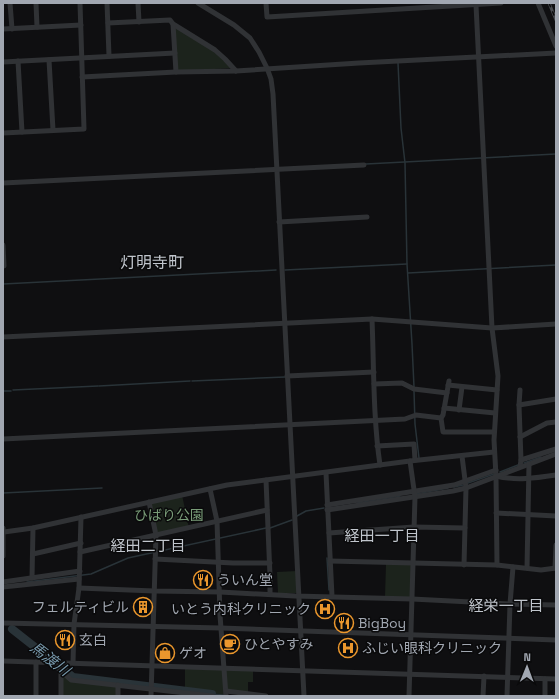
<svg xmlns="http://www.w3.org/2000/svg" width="559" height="699" font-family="'Space Grotesk','Noto Sans JP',sans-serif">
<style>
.green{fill:#1c231c}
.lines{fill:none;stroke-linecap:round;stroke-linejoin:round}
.stream{stroke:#293338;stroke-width:1.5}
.river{stroke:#293338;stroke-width:8}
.minor{stroke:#303235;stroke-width:5}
.rail-casing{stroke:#474a4e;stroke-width:3}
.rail{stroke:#0a0a0b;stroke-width:1.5;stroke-dasharray:4.5;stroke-linecap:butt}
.labels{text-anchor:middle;stroke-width:3;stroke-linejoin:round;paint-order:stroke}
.park-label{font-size:14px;fill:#799c78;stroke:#0a0a0b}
.poi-label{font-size:14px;fill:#a1a7b1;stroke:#0a0a0b;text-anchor:start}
.neighbourhood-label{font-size:15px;fill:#c1c6cd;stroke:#0a0a0b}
.water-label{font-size:15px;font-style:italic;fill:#7899ac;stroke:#0a0a0b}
.quarter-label{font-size:16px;fill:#c1c6cd;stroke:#0a0a0b}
</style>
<rect width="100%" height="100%" fill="#0f0f11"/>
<g class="green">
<polygon points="173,26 215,50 233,68 176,71"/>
<polygon points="182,495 189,528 156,535 149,502"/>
<polygon points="386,564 413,565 411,598 385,597"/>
<polygon points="297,571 298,593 278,593 277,572"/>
<polygon points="185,667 253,669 253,682 248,682 248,694 226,691 226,695 185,689"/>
<polygon points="62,672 71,680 117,686 117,696 61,696"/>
</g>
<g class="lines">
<g class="stream">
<polyline points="398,63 401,128 405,163 407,264 412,344 414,387"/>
<polyline points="366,164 556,154"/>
<polyline points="285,270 407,264"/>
<polyline points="408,273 556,265"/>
<polyline points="3,284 276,270"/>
<polyline points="192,381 285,377"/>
<polyline points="99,386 190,381"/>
<polyline points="13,390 98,386"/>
<polyline points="3,391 11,391"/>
<polyline points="414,391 415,424 419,458"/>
<polyline points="524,463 541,457"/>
<polyline points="500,472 518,465"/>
<polyline points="468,483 494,474"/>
<polyline points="454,487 463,485"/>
<polyline points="3,493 102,488"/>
<polyline points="416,494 448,488"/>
<polyline points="357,503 400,496"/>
<polyline points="297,516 306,511 324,508"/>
<polyline points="270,528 292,520"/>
<polyline points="327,558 329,590"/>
<polyline points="27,582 91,574 128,558 266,528"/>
<polyline points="212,694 233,696"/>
</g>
<polyline class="river" points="12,629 73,677 212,694"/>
<g class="minor">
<polyline points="10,3 12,29"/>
<polyline points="36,3 37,27"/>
<polyline points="107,3 109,56"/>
<polyline points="138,3 139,22"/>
<polyline points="198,3 234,25 250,38 259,52 267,68 271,79 273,94 304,696"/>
<polyline points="266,3 267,17 501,3"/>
<polyline points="538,3 556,46"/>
<polyline points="476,5 492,328 498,376 494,440 496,476 497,565"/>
<polyline points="108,23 170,20 173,24 215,50 225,59 236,71"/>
<polyline points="173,24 176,72"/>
<polyline points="3,29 81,25"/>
<polyline points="49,60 53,130"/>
<polyline points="18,61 22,132"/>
<polyline points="3,62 175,53"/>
<polyline points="82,77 176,72 236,71 359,63 556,53"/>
<polyline points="3,133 84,129 80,3"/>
<polyline points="3,183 364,165"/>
<polyline points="279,222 367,217"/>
<polyline points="3,245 4,266 3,266"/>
<path d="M372,319C374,368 373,417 380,465"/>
<polyline points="3,337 372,319 492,328 556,324"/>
<polyline points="287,376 374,372"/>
<polyline points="449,381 443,415 441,418 443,432 494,432"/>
<polyline points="374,384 402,383 414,389 447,393"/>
<polyline points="448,385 497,390"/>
<polyline points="520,390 519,405 521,460 520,467"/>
<polyline points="519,405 556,399"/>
<polyline points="444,408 495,413"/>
<polyline points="459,410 462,387"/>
<polyline points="520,437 547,423 556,422"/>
<polyline points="3,439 405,419 416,415 441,418"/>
<polyline points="377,446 414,444 415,460"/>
<polyline points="462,456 466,488 464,565"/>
<polyline points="521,460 556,449"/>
<polyline points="326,473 332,596"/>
<path d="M496,476C516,481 536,478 556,475"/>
<polyline points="266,480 270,576 270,594"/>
<polyline points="210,489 217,521 220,615 226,696"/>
<polyline points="149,502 156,535 151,696"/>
<polyline points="327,505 454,485 496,470"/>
<polyline points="327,510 453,491 466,488 556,454"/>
<polyline points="496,513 556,516"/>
<polyline points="3,528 3,556"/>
<polyline points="4,532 33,528 227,485 410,461 494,452"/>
<polyline points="329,533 414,527 465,528"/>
<polyline points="80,552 267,510"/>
<polyline points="33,554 81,543"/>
<polyline points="155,559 233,563 270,563"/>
<polyline points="330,561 497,565 541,570 556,568"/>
<polyline points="527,568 529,464"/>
<polyline points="555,568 556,545"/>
<polyline points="32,578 33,528"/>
<polyline points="3,582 80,571"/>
<polyline points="3,587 79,579"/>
<polyline points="79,588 154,591 220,592 295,596 412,599 510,604 556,605"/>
<polyline points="3,623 221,628 556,640"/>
<polyline points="3,661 556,679"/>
<polyline points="36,662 36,696"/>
<polyline points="51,662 71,680 212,696"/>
<polyline points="73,663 74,624 79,588 81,517"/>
<polyline points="226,691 266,696"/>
<polyline points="61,696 61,671"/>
<polyline points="118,696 118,685"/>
<polyline points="409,696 415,497 410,461"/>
<polyline points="483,696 484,676"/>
<polyline points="507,696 510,604 513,567"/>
<polyline points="545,696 545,679"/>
</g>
<defs>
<polyline id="rail" points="549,3 556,20"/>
</defs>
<use href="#rail" class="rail-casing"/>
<use href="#rail" class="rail"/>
</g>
<defs>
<symbol id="restaurant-ring" viewBox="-11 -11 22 22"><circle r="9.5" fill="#0a0a0b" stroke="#eb972d" stroke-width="1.5"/><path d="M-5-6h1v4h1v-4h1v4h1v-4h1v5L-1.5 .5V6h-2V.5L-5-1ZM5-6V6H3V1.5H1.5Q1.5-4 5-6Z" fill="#eb972d"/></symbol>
<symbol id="building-ring" viewBox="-11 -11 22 22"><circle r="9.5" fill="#0a0a0b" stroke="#eb972d" stroke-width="1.5"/><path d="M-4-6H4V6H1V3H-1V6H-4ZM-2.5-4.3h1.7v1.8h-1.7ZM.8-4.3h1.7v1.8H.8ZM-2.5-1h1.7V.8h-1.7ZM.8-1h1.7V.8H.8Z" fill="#eb972d"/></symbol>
<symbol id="hospital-ring" viewBox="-11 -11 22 22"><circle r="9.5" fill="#0a0a0b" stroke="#eb972d" stroke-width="1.5"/><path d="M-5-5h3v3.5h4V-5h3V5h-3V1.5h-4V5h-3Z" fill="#eb972d"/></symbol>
<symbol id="cafe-ring" viewBox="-11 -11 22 22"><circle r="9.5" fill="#0a0a0b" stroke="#eb972d" stroke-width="1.5"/><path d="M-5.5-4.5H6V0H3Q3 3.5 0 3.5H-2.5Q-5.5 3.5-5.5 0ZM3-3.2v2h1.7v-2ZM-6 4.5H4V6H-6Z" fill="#eb972d"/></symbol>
<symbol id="shop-ring" viewBox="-11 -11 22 22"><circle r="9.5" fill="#0a0a0b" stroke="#eb972d" stroke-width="1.5"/><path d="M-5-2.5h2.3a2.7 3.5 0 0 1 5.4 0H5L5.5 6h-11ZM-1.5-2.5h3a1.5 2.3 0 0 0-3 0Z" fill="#eb972d"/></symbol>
</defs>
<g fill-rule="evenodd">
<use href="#restaurant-ring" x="192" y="569" width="22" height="22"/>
<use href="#building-ring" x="132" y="596" width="22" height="22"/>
<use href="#hospital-ring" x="314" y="598" width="22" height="22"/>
<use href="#restaurant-ring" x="333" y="612" width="22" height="22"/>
<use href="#restaurant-ring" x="54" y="629" width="22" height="22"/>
<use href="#cafe-ring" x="219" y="633" width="22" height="22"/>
<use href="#hospital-ring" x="337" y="637" width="22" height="22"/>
<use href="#shop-ring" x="154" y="642" width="22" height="22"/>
</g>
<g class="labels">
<g class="park-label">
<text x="169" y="520">ひばり公園</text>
</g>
<g class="poi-label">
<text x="217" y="585">ういん堂</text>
<text x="129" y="612" text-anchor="end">フェルティビル</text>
<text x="311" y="614" text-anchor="end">いとう内科クリニック</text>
<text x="358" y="628">BigBoy</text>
<text x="79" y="645">玄白</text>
<text x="244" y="649">ひとやすみ</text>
<text x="362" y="653">ふじい眼科クリニック</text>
<text x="179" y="658">ゲオ</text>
</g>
<g class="neighbourhood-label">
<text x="382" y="541">経田一丁目</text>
<text x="148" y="551">経田二丁目</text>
<text x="506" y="611">経栄一丁目</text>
</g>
<g class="water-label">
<text transform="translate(50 659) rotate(37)" y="5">馬渡川</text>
</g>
<g class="quarter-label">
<text x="152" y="268">灯明寺町</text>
</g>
</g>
<rect width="559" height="699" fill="none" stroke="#a1a7b1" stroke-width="8"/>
<g transform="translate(527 667) rotate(1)" stroke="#0a0a0b" stroke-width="3" paint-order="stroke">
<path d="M0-3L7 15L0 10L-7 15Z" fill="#a1a7b1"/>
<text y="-6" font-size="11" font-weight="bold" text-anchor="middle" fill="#a1a7b1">N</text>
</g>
</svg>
